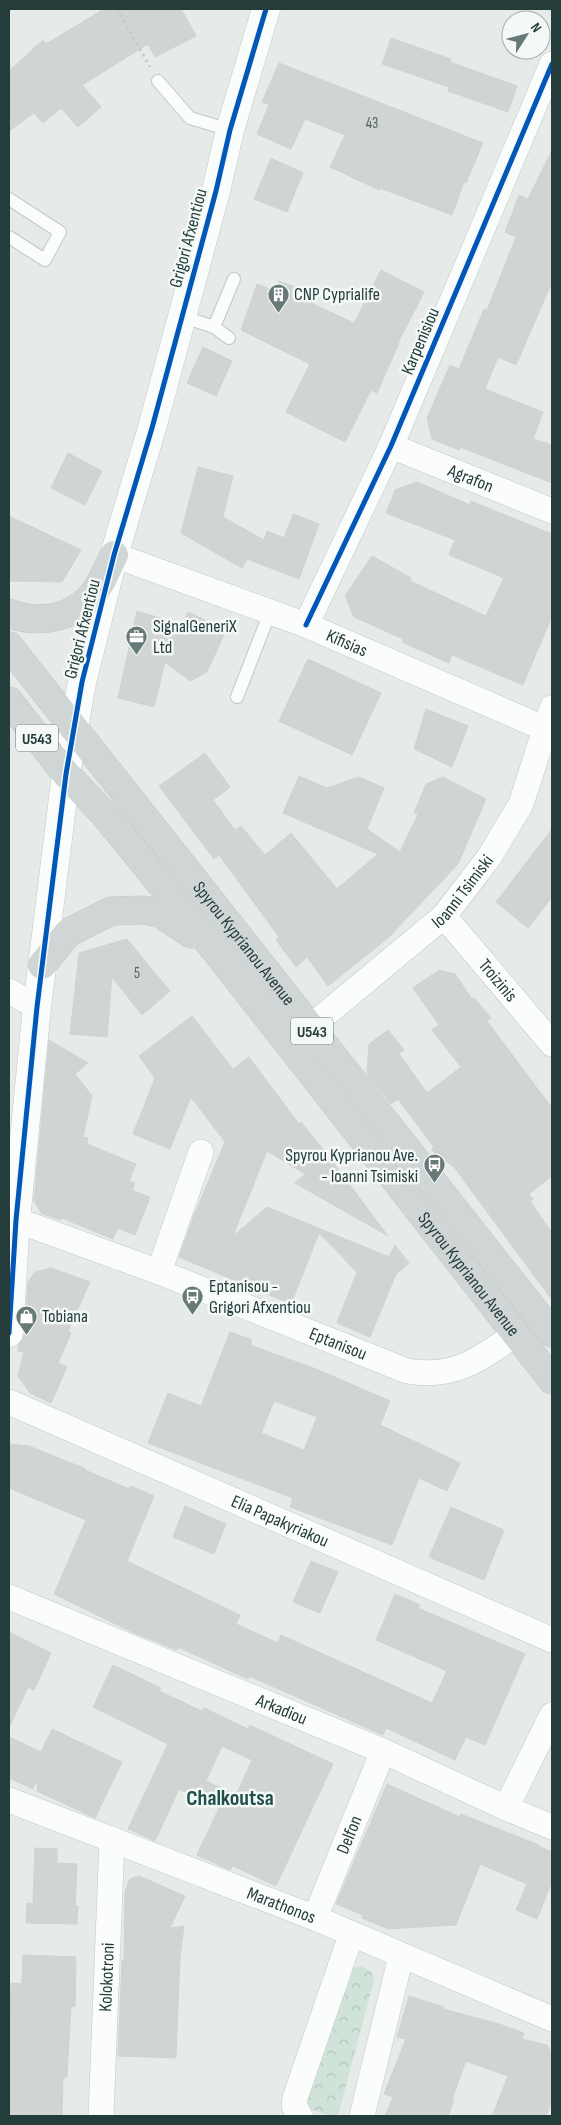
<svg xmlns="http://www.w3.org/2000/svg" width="561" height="2125" font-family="'Sofia Sans Condensed',sans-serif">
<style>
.forest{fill:url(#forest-crowns)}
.building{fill:#d0d4d3;stroke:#ced4d2;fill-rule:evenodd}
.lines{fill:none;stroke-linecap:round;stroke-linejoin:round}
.service-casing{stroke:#c3c8c6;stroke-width:14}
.minor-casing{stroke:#c3c8c6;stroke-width:26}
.tertiary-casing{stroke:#c3c8c6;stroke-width:29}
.primary-casing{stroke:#c2cac8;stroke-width:29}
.path{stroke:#c2cbc9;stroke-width:3;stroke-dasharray:2.5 4;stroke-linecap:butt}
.service{stroke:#fbfcfc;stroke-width:12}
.minor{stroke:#fbfcfc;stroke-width:25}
.tertiary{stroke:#fbfcfc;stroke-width:28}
.primary{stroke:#cfd6d5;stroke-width:28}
.cycleway-casing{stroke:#f4f9f8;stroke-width:8}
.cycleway{stroke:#0057b8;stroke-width:5}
.labels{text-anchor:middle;stroke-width:5;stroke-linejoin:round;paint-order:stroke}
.number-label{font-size:15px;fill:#4f6361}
.shield{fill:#f4f9f8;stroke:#627574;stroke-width:1}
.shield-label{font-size:16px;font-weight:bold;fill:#243d3b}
.street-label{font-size:18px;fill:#243d3b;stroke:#f4f9f8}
.poi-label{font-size:18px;fill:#243d3b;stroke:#f4f9f8;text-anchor:start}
.district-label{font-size:22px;font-weight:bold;fill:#214f4b;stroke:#f4f9f8}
</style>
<defs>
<pattern id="forest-crowns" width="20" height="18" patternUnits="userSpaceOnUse" patternTransform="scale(1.25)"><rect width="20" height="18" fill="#d0e3d8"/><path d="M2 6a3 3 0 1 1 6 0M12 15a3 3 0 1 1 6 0" fill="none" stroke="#b2c4ba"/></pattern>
</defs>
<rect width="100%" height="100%" fill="#e6ebe9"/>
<polygon class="forest" points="361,1966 371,1971 374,1980 338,2116 331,2116 304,2107 354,1968"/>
<g class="building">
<polygon points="104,9 181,9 196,36 155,57 148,44 82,85 101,107 78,127 61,108 43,123 34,113 9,131 9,71 43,40 46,44"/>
<polygon points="391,38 451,59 450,62 517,86 508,112 448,91 449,87 382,64"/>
<polygon points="279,63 483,143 466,183 464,182 452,215 380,188 379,190 330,167 345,135 305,119 291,149 257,134 269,105 262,102"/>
<polygon points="552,150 552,282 516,365 498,357 485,389 543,412 533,439 552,445 552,483 460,447 459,450 432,439 427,418 450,365 459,369 484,309 487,310 516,237 505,232 519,195 528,199"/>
<polygon points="271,158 303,173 287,212 254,199"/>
<polygon points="381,270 424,292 398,343 399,343 377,393 371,390 345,442 286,412 310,364 241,330 257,284 275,291 279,281 317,295 313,304 354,323"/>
<polygon points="203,347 232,361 216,396 187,383"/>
<polygon points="68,453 102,471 85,505 51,488"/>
<polygon points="198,467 233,476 223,517 264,540 267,531 284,538 293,514 319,524 299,579 247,559 242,568 181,533"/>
<polygon points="417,482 470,505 471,501 552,534 552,616 523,685 452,655 449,663 402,642 403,639 354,617 345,596 372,556 411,578 410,581 486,616 504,578 449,555 455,540 386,513 395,490"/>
<polygon points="9,516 81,550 62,582 9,581"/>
<polygon points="137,611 183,625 188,612 226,630 207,672 190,681 165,662 154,707 118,698"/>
<polygon points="308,659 381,693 352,755 279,721"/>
<polygon points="426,709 468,726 452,767 414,749"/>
<polygon points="205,753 230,787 213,800 235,830 241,826 265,855 291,833 337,889 378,854 283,813 299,776 327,788 359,777 384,788 367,829 400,852 418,814 414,813 426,784 443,777 486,799 458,864 388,938 328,986 307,957 296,967 276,940 279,937 219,855 214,859 159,786"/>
<polygon points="552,829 552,897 528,928 496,902"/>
<polygon points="127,939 170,991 142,1015 112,977 107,1037 70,1034 79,953"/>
<polygon points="439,970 455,974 472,999 474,998 491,1018 487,1021 552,1108 552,1176 529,1194 533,1199 530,1201 552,1233 552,1300 454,1167 431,1150 434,1147 398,1099 391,1104 367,1074 369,1044 388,1030 404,1050 399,1054 427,1093 461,1067 432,1030 439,1025 413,988"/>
<polygon points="192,1016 233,1069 249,1057 299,1124 301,1122 323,1149 388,1236 295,1183 305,1174 267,1151 233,1236 267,1207 389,1257 395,1245 409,1263 396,1274 370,1337 337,1323 357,1272 319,1233 291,1304 179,1257 193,1218 225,1142 191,1097 170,1149 133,1134 155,1078 139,1056"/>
<polygon points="49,1040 88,1063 75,1074 92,1096 83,1137 88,1138 87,1144 136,1164 129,1181 135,1183 132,1190 150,1197 135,1235 118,1228 113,1239 62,1218 61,1220 42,1214 34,1201"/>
<polygon points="51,1268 90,1282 68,1331 71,1333 58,1363 67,1367 51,1403 30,1393 18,1376 24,1352 18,1351 19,1344 25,1334 28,1282 35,1272"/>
<path d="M230,1332L252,1340L250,1345L316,1369L390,1401L380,1425L460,1463L447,1491L419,1478L392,1545L290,1507L293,1498L148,1443L168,1393L201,1406ZM274,1401L317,1417L304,1450L261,1433Z"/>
<polygon points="9,1444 29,1446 86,1469 85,1470 129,1489 131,1486 154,1496 127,1561 240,1615 236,1624 278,1643 281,1635 432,1703 447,1671 376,1640 395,1594 420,1605 418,1608 525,1654 485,1745 466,1737 455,1760 386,1728 383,1735 249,1676 248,1679 178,1647 177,1650 132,1632 54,1594 86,1520 9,1488"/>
<polygon points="185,1506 226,1524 214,1554 173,1537"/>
<polygon points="451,1507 504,1530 484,1580 429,1557"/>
<polygon points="311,1561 338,1572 320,1613 293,1602"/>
<polygon points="9,1632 51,1653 34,1690 28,1687 9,1728"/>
<path d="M113,1665L161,1688L159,1691L202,1711L204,1708L248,1729L250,1725L333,1764L276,1886L233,1866L230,1870L197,1855L219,1808L179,1789L155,1841L128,1829L168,1744L93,1707ZM222,1746L252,1760L236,1795L206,1781Z"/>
<polygon points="52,1729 122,1762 95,1818 37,1791 38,1778 33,1789 9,1778 9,1737 41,1752"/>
<polygon points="387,1784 460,1817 461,1814 539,1845 538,1846 552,1852 552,1881 537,1919 516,1910 527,1884 480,1864 456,1925 388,1929 362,1918 363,1915 336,1904"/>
<polygon points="35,1848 57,1849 57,1863 77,1864 75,1906 78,1906 77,1924 26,1923 27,1903 33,1904"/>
<polygon points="139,1876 185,1896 170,1928 184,1926 180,1957 176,2058 118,2056 122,1960 124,1960 125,1891 130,1879"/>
<polygon points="23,1955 76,1957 75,2007 71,2006 67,2077 63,2077 62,2116 9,2116 9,2025 11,1983 22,1984"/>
<polygon points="409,1996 444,2007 443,2009 499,2024 524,2033 522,2039 547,2045 552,2055 552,2100 546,2116 492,2116 508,2076 466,2061 452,2099 454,2100 448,2116 385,2116 393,2097 384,2094 406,2039 397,2037"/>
</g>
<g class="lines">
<defs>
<g id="service">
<polyline points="158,81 190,118 230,130"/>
<polyline points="9,199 60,232 45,260 9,237"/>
<polyline points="181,316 214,327 229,338"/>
<polyline points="214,327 234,279"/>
<polyline points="237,697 270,612"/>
</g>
<g id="minor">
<path id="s1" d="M391,446L552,511"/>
<path id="s2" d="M114,555L306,625L546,729"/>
<polyline points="306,625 391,446 552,64"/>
<path id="s3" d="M444,916L552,1044"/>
<polyline points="9,991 37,1007"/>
<path id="s4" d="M309,1028L444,916L490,856L521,804L552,708"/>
<path id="s5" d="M16,1220L159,1272L407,1371C453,1379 480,1360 515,1334"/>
<polyline points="159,1272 201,1152"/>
<path id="s6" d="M9,1402L552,1640"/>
<path id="s7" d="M9,1597L383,1751L506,1808L552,1827"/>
<path id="s8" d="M9,1800L315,1918L552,2019"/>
<polyline points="506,1808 552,1715"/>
<path id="s9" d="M315,1918L383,1751"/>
<path id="s10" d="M101,2116L112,1839"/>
<polyline points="300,2116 294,2106 295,2098 351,1935"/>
<polyline points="362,2116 401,1956"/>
</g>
<polyline id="tertiary" points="9,1333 16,1220 37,1007 66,774 82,682 114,555 152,428 216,191 230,130 266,9"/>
<g id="primary">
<path d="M9,613C33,623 63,620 83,604C98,593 106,571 114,555"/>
<path id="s11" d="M9,646L552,1333"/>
<path id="s12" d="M9,701L66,774L104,814L215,950L552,1380"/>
<polyline points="42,965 68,933 111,911 144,910 159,913 191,934"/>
</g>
</defs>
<use href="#service" class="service-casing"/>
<use href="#minor" class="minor-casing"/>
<use href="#tertiary" class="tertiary-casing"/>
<use href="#primary" class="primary-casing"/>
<polyline class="path" points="117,9 150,67"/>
<use href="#service" class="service"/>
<use href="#minor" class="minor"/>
<use href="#tertiary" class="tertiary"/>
<use href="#primary" class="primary"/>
<defs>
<g id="cycleway">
<polyline points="306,625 391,446 552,64"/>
<polyline points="9,1333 16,1220 37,1007 66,774 82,682 114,555 152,428 216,191 230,130 266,9"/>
</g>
</defs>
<use href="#cycleway" class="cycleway-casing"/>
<use href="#cycleway" class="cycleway"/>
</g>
<defs>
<symbol id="building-pin" viewBox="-11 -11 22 30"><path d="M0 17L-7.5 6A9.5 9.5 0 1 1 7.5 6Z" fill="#687a78" stroke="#f4f9f8"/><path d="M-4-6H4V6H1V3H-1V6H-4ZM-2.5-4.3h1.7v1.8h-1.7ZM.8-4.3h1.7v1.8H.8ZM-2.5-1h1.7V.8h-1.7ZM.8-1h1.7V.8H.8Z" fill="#fff"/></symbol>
<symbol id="office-pin" viewBox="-11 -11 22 30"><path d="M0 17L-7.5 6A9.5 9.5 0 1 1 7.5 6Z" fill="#687a78" stroke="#f4f9f8"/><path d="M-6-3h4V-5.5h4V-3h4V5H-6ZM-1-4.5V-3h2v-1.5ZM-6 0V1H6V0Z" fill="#fff"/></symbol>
<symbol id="bus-pin" viewBox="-11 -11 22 30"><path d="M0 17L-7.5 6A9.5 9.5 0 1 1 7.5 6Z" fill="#687a78" stroke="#f4f9f8"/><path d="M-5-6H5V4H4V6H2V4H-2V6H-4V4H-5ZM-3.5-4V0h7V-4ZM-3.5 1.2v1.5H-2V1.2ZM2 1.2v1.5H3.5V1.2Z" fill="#fff"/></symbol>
<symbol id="shop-pin" viewBox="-11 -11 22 30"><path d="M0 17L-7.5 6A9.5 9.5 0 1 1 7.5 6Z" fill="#687a78" stroke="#f4f9f8"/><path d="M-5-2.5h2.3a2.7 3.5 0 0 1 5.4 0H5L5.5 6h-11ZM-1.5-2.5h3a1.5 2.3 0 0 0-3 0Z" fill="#fff"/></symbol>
</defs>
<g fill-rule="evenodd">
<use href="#building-pin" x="266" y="282" width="25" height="34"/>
<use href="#office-pin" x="124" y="624" width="25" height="34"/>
<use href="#bus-pin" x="422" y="1152" width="25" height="34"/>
<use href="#bus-pin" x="180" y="1284" width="25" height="34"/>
<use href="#shop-pin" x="14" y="1304" width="25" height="34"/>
</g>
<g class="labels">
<g class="number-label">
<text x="372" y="128">43</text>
<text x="137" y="978">5</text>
</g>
<g class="shield">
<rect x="16" y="724.5" width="42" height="27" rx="4"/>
<rect x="291" y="1017.5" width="42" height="27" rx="4"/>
</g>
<g class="shield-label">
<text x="37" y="744">U543</text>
<text x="312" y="1037">U543</text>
</g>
<g class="street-label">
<text transform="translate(188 238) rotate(-75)" y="6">Grigori Afxentiou</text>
<text transform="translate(420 341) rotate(-67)" y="6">Karpenisiou</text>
<text dy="6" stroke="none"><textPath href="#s1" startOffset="86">Agrafon</textPath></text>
<text transform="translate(82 629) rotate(-76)" y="6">Grigori Afxentiou</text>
<text dy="6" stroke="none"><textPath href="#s2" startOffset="249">Kifisias</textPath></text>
<text dy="6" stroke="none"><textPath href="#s4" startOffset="206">Ioanni Tsimiski</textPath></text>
<text dy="6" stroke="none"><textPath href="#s11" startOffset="379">Spyrou Kyprianou Avenue</textPath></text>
<text dy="6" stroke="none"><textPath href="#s3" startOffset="84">Troizinis</textPath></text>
<text dy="6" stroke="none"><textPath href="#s12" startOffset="735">Spyrou Kyprianou Avenue</textPath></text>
<text dy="6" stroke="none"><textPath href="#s5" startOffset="345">Eptanisou</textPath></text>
<text dy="6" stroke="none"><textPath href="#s6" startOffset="296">Elia Papakyriakou</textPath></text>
<text dy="6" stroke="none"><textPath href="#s7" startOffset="295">Arkadiou</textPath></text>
<text dy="6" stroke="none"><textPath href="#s9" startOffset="90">Delfon</textPath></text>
<text dy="6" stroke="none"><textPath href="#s8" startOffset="292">Marathonos</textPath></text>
<text dy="6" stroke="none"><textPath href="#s10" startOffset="139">Kolokotroni</textPath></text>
</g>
<g class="poi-label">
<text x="294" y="300">CNP Cyprialife</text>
<text x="153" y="632">SignalGeneriX<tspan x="153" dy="21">Ltd</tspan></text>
<text x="418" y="1161" text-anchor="end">Spyrou Kyprianou Ave.<tspan x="418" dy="21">- Ioanni Tsimiski</tspan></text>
<text x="209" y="1292">Eptanisou -<tspan x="209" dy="21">Grigori Afxentiou</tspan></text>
<text x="42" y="1322">Tobiana</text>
</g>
<g class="district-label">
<text x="230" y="1805">Chalkoutsa</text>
</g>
</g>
<rect width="561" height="2125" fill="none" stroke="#243d3b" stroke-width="20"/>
<g transform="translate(526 35) rotate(54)"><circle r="24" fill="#f4f9f8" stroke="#a1aeac"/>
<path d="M0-4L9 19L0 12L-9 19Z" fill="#687a78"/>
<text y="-8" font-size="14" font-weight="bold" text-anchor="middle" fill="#243d3b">N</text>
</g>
</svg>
